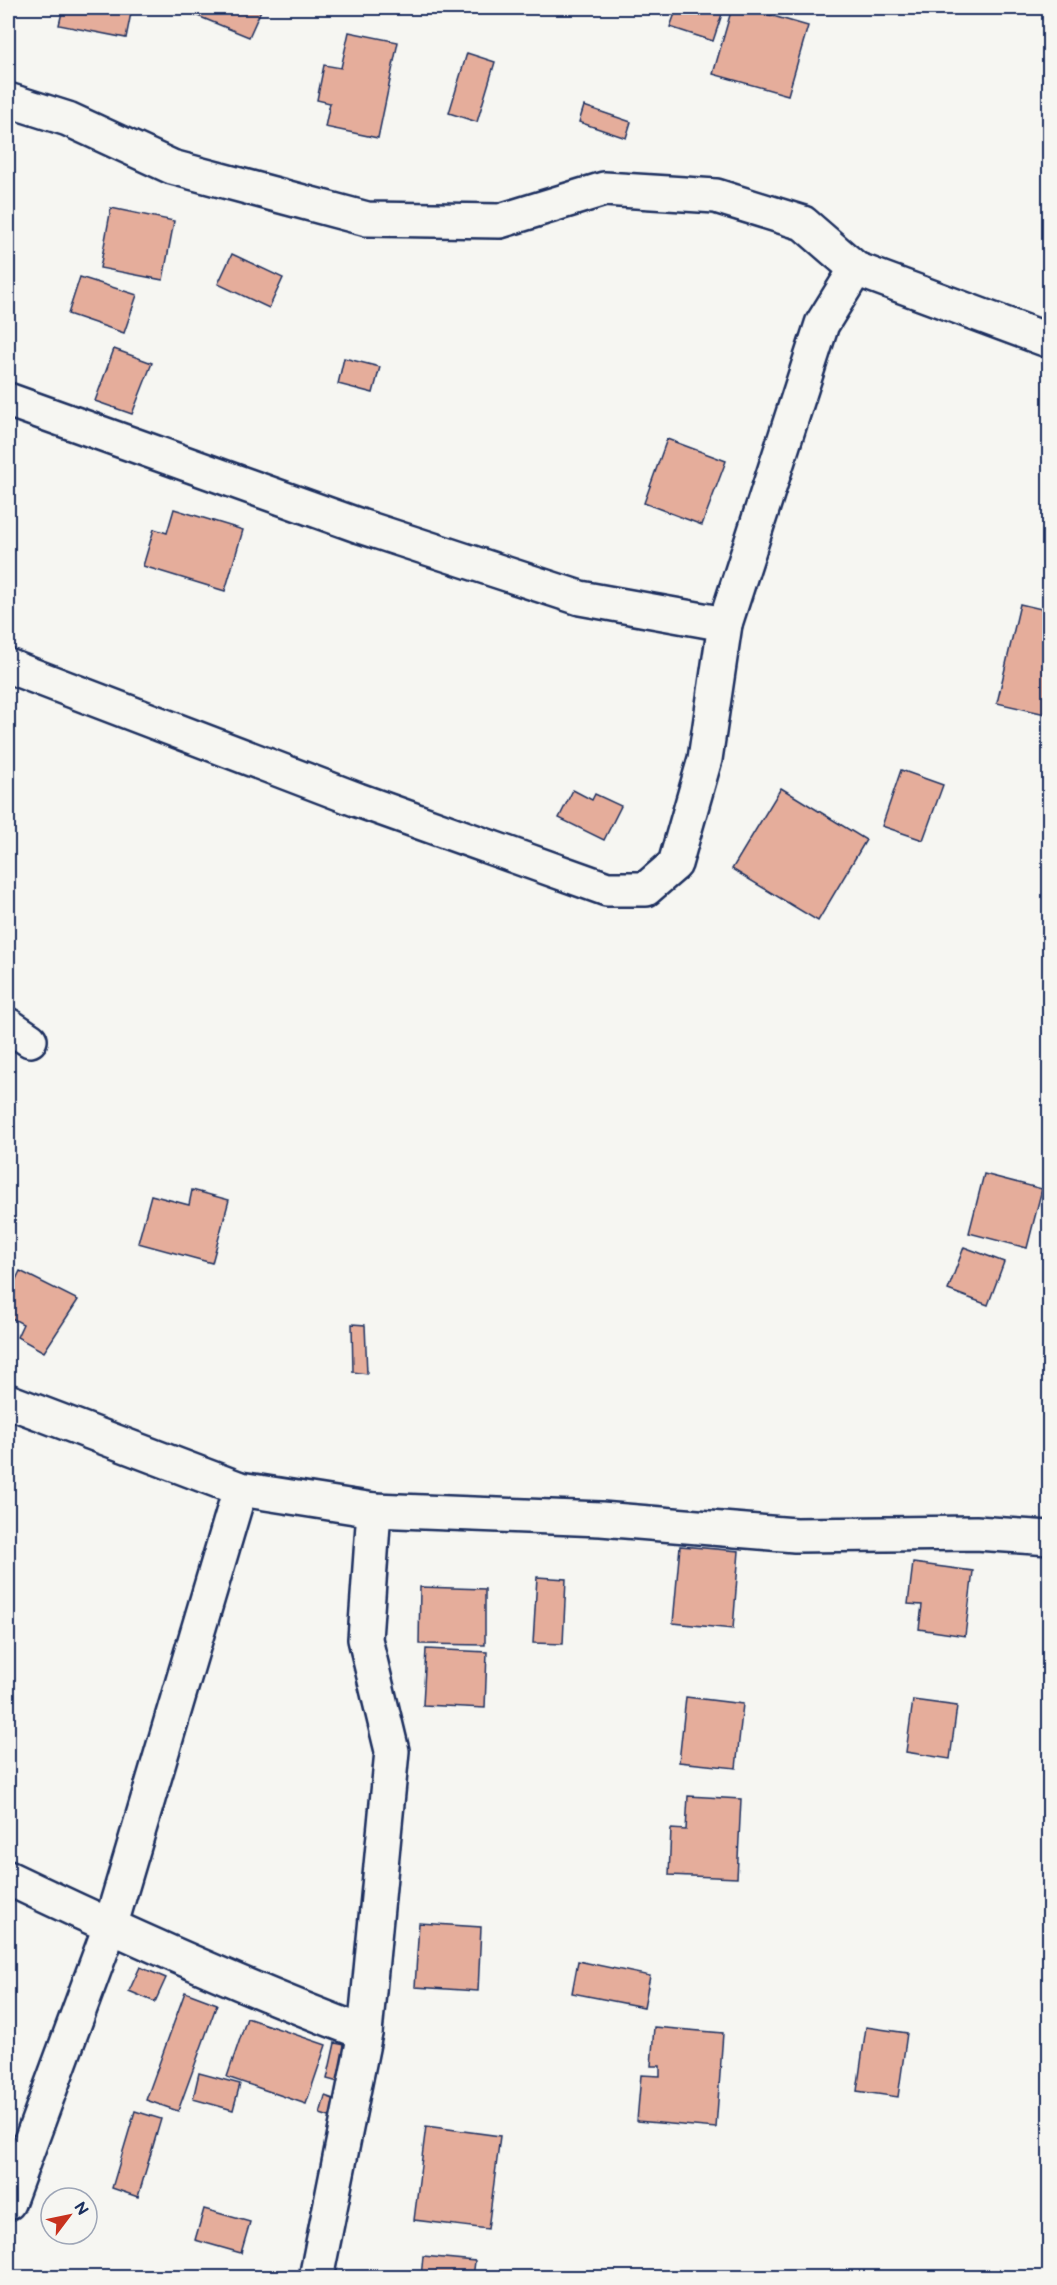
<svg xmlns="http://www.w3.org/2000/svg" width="1057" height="2285" font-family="'Balsamiq Sans',sans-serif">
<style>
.building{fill:#e5ad9b;stroke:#1b2f5e;stroke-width:1.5}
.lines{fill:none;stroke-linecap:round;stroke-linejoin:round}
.minor-casing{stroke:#1b2f5e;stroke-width:38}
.minor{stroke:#f6f6f2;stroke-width:33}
</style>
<rect width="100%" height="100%" fill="#f6f6f2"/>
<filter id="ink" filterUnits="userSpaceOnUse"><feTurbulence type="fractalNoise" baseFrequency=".0167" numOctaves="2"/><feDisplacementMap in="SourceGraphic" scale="12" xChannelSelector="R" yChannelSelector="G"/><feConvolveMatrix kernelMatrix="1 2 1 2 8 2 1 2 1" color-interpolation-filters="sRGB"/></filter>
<g filter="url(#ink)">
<g class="building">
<polygon points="63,8 132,8 126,38 59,25"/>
<polygon points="196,8 262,8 249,37 193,14"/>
<polygon points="677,8 724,8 713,41 670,27"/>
<polygon points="732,8 745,8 808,26 788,95 713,74"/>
<polygon points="349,32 398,42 378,138 325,127 330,103 317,100 324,65 341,68"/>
<polygon points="467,53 495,62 477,122 449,113"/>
<polygon points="584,106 631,122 626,138 579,122"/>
<polygon points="111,208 174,221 163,280 100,268"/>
<polygon points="232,254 283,278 269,308 218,284"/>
<polygon points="80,277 137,295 124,333 68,314"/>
<polygon points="114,349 152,363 132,414 95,401"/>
<polygon points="344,358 380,367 373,393 338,384"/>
<polygon points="667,439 726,461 702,525 644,503"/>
<polygon points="174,509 243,530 225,591 143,566 154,529 167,533"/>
<polygon points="1020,604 1050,611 1050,715 997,703"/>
<polygon points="901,770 943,785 923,840 882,826"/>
<polygon points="781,788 866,840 818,921 732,869"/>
<polygon points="573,790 592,800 595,794 621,806 604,840 559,818"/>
<polygon points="984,1174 1042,1189 1027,1248 969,1233"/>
<polygon points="192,1190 229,1200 212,1263 138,1243 151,1195 189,1205"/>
<polygon points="964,1247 1004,1262 988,1305 948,1290"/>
<polygon points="20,1271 78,1300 44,1352 17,1337 23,1324 8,1316 8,1296"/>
<polygon points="352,1324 365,1325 367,1374 353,1372"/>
<polygon points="680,1546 739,1551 733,1629 673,1623"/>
<polygon points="913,1563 973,1571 965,1636 919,1629 922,1605 908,1604"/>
<polygon points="537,1577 566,1579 563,1644 533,1643"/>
<polygon points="420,1587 485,1589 485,1645 419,1644"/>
<polygon points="426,1649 487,1652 485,1708 423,1705"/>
<polygon points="686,1697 743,1704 736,1768 679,1762"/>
<polygon points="913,1700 957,1706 950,1759 906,1752"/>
<polygon points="1050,1760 1050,1796 1045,1795"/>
<polygon points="688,1796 741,1799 737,1878 669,1875 671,1829 686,1830"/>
<polygon points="419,1923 481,1927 478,1991 415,1987"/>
<polygon points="578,1961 650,1976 644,2007 572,1993"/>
<polygon points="140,1967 166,1978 155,2002 129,1991"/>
<polygon points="185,1992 217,2004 178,2111 146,2100"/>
<polygon points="247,2018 326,2045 306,2104 227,2077"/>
<polygon points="654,2027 723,2033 716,2128 637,2121 641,2075 660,2076 660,2066 651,2066"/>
<polygon points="866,2027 907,2033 898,2097 857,2091"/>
<polygon points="335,2043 350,2046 342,2083 327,2079"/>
<polygon points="199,2073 240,2084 233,2110 193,2099"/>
<polygon points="325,2096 342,2102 336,2119 320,2114"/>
<polygon points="135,2111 161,2119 138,2197 112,2188"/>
<polygon points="426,2126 500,2136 488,2229 414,2220"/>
<polygon points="204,2209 250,2222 241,2253 195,2240"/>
<polygon points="423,2256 475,2261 473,2278 421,2278"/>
</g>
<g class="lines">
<defs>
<g id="minor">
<polyline points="8,100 68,119 172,167 367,219 500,221 604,189 716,196 803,223 856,269 1050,341"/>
<polyline points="8,400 360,526 580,598 725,624"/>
<polyline points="8,666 358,800 607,889 646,889 675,864 705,759 725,624 822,324 856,269"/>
<polyline points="8,1025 30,1040"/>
<polyline points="8,1401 240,1489 374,1510 601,1519 795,1535 976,1533 1050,1538"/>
<path d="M8,1878C125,1934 243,1987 365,2033"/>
<polyline points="8,2203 110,1927 240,1489"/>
<polyline points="316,2278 365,2033 392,1751 365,1639 374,1510"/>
</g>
</defs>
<use href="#minor" class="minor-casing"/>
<use href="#minor" class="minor"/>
</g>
</g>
<rect width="1057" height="2285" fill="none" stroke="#f6f6f2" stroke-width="30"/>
<rect x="15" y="15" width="1027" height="2255" fill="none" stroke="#1b2f5e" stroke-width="2" filter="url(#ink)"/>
<g transform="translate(69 2216) rotate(58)"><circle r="28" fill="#f6f6f2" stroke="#9ea6b7" stroke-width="1.5"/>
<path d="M0-4.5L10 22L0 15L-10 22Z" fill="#c8321e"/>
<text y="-9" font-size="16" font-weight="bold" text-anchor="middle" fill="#1b2f5e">N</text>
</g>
</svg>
